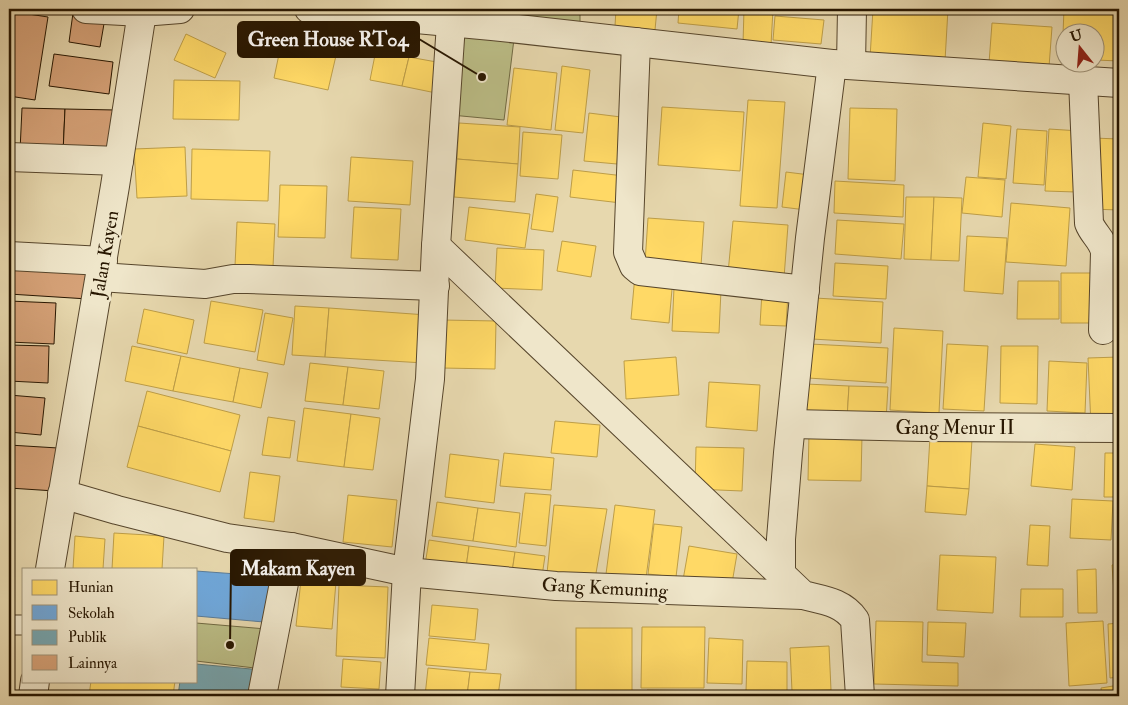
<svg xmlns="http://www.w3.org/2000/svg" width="1128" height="705" font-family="'IM FELL Double Pica',serif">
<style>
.green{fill:#bbbd86;stroke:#716a43}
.homes{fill:#ffd966;stroke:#be9e47}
.schools{fill:#6fa8dc;stroke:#597c9a}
.public{fill:#76a5af;stroke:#5e7a7a}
.building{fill:#d6a278;stroke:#271600}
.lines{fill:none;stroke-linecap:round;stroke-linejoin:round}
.lane-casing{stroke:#57462c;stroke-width:21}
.street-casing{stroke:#57462c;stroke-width:30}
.lane{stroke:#efe6ca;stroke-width:19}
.street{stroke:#efe6ca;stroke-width:28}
.labels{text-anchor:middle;stroke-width:5;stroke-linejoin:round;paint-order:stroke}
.street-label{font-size:19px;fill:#271600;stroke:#efe6ca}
.leader{fill:none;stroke:#271600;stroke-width:2}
.callout-dot{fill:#271600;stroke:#efe6ca;stroke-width:2}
.callout{fill:#271600;stroke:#271600;stroke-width:2}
.callout-label{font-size:20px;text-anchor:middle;font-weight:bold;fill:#fff}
</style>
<rect width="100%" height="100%" fill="#e7d8ae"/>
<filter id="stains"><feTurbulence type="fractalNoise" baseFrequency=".004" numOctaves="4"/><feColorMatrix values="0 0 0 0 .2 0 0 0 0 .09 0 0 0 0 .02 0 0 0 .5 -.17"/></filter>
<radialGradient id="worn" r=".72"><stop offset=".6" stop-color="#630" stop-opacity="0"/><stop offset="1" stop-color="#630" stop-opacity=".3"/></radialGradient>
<g class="green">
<polygon points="459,9 580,9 580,27 459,16"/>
<polygon points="459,37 514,39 504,120 451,115"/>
<polygon points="196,623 266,629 263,669 196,661"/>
</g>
<g class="homes">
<polygon points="616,9 657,9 655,30 615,26"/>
<polygon points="679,9 739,9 737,29 678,23"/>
<polygon points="744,9 773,9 771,45 743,44"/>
<polygon points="779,9 844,9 843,15"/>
<polygon points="873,9 948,9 945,61 870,58"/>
<polygon points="1064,9 1119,9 1119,61 1096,60 1096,32 1066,32 1066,59 1062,59"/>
<polygon points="775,16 824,20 821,44 773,40"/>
<polygon points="992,23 1052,27 1049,67 989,63"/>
<polygon points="186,34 226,53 215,78 174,60"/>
<polygon points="283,35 338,47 328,90 274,78"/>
<polygon points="376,50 409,57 402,86 370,80"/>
<polygon points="409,57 442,63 436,93 402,86"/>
<polygon points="562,66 590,70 583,133 555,130"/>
<polygon points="514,68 557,73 551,130 507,125"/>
<polygon points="174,80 240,81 239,120 173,119"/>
<polygon points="748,100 785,102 777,208 740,206"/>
<polygon points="662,107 744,112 740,171 658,165"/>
<polygon points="850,108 897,109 895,181 848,179"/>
<polygon points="589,113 621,117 617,164 584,161"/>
<polygon points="459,123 520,127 518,164 457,159"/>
<polygon points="983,123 1011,126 1006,179 978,177"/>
<polygon points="1017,129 1047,131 1044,185 1013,183"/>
<polygon points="1049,129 1080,131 1076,192 1045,191"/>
<polygon points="523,132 562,135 558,179 520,176"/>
<polygon points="1093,138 1119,139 1119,210 1090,209"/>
<polygon points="185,147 187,196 137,198 134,149"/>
<polygon points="192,149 270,151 268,201 191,199"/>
<polygon points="351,157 413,161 410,205 348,201"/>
<polygon points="457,159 518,164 515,202 454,197"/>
<polygon points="573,170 624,176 621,203 570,197"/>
<polygon points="786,172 810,175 806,210 782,207"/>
<polygon points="966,177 1005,180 1002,217 962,213"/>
<polygon points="835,181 904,185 903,217 834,213"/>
<polygon points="280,185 327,186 325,238 278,237"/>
<polygon points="536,194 558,197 553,232 531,229"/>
<polygon points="906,197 934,197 931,260 904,259"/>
<polygon points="934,197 962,198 959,261 931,260"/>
<polygon points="1011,203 1070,208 1066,266 1006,262"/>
<polygon points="354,207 401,209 398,260 351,258"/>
<polygon points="469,207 530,214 525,248 465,240"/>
<polygon points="648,218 704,222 701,266 645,263"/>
<polygon points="837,220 904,224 901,259 835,254"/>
<polygon points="733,221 788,225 784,278 728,273"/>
<polygon points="237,222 275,224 273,267 235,266"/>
<polygon points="967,236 1007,238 1003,294 964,291"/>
<polygon points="562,241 596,246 591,277 557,271"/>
<polygon points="497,248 544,250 542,290 495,288"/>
<polygon points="835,263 888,266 886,299 833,296"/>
<polygon points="1061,273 1098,273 1097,323 1061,323"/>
<polygon points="635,275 673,278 669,323 631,319"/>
<polygon points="1018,281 1059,281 1059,319 1017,319"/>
<polygon points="674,288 721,290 719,333 672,331"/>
<polygon points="762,292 788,293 786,326 760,325"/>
<polygon points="815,298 883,302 881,343 812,339"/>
<polygon points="211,301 263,310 255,352 204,343"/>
<polygon points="295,306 329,308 325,357 292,355"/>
<polygon points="329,308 427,315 424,363 325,357"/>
<polygon points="144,309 194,320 187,354 137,343"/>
<polygon points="265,313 293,318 284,365 257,360"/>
<polygon points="443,320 496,321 495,369 442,368"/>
<polygon points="894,328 943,331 939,413 890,410"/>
<polygon points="810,344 888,348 886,383 808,378"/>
<polygon points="947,344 988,346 984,411 943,409"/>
<polygon points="132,346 181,356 173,391 125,381"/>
<polygon points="1001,346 1038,346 1037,404 1000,403"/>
<polygon points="181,356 240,368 233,402 173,391"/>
<polygon points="676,357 679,395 626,399 624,361"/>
<polygon points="1119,357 1119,425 1091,426 1088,358"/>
<polygon points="1049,361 1087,363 1085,413 1047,411"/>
<polygon points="310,363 348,367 343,405 305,401"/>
<polygon points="348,367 384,371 379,409 343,405"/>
<polygon points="240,368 268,373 261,408 233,402"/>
<polygon points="709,382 760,385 757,431 706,427"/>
<polygon points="806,384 849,386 847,419 805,418"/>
<polygon points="849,386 888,387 886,420 847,419"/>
<polygon points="147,391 240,415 231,451 138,426"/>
<polygon points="304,408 351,414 344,467 297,461"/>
<polygon points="351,414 380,418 373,470 344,467"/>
<polygon points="268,417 295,421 290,458 262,455"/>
<polygon points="555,421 600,425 597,457 551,453"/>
<polygon points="138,426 231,451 220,492 127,467"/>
<polygon points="809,433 862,435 861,481 808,480"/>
<polygon points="930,437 972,439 969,489 927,486"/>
<polygon points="1035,444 1075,447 1072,490 1031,486"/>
<polygon points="696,447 744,448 742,491 695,489"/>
<polygon points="504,453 554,458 551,490 500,486"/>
<polygon points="1105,453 1119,453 1119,497 1104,497"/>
<polygon points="450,454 499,460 494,503 445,497"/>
<polygon points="250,472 280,476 274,522 244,518"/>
<polygon points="927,486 969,489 966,515 925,512"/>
<polygon points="525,493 551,495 546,546 519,543"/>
<polygon points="348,495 397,500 392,547 343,542"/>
<polygon points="1072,499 1113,501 1111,540 1070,538"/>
<polygon points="437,502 478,508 473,541 432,536"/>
<polygon points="554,505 607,509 594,585 546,583"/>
<polygon points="615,505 655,510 646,578 606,574"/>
<polygon points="478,508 520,513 516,547 473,541"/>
<polygon points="654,524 682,527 676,577 648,574"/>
<polygon points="1030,525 1050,526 1048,566 1027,565"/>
<polygon points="114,533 164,536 162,569 112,569"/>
<polygon points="75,536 105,539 103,569 73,569"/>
<polygon points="429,540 469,546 465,575 424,571"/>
<polygon points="469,546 515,552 511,579 465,575"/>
<polygon points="689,546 737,554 731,589 683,580"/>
<polygon points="515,552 545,556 541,583 511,579"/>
<polygon points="940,555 996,557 993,613 937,610"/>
<polygon points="1119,564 1119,607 1115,607 1112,565"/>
<polygon points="1096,569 1097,613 1078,613 1077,570"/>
<polygon points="301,580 336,582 332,629 296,626"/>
<polygon points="339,585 388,587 385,658 336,656"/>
<polygon points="1021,589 1063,589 1063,617 1020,617"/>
<polygon points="432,605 478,609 475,640 429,636"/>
<polygon points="876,621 923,622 922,662 958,663 958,686 874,684"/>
<polygon points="1103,621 1107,683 1069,686 1066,623"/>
<polygon points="928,622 966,623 964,657 927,655"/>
<polygon points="1119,623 1119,677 1110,678 1108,624"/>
<polygon points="642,627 705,627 704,688 641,688"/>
<rect x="576" y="628" width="56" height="68"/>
<polygon points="429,638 489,644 486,670 426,665"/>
<polygon points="709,638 743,640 742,684 707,683"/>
<polygon points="829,646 831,690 792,691 790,648"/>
<polygon points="343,659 381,662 379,689 341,687"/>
<polygon points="747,661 787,662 787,691 746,691"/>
<polygon points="428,668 470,672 467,696 425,696"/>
<polygon points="470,672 501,674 498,696 467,696"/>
<polygon points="91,681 175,681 173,696 89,696"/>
<polygon points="1119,685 1119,696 1102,696 1101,688"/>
<polygon points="647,690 706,691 706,696 647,696"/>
<polygon points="892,693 954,696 891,696"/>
<rect x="746" y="694" width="50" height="2"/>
<rect x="796" y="694" width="36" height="2"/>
</g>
<polygon class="schools" points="196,571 277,577 275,623 196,616"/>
<polygon class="public" points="196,664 262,670 259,696 178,696 180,681 196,681"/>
<g class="building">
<polygon points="9,11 48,17 35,100 9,96"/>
<polygon points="73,13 105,18 100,47 69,42"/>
<polygon points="54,54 113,62 109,94 49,86"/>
<polygon points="22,108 65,109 63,153 20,151"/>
<polygon points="65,109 115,110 114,154 63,153"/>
<polygon points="9,110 14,111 14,152 9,152"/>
<polygon points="9,258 90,262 88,299 9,294"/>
<polygon points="9,301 56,303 54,344 9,342"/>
<polygon points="9,345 49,346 48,383 9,381"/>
<polygon points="9,395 45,398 41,435 9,432"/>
<polygon points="9,445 58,448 55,491 9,488"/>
</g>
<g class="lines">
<defs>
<polyline id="lane" points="9,625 24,625"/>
<g id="street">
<polyline points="86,9 142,12 180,9"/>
<polyline points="309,9 492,26 832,64 1119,83"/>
<polyline points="636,42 628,252 634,266 640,271 805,290"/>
<polyline points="851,65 852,9"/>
<path d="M1083,80L1089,223C1093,234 1103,240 1105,252L1103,330"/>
<polyline points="9,157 119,161"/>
<path d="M436,246L803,595C823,600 843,602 855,620L860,696"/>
<polyline points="9,256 103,261"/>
<polyline points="100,277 205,284 233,279 248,279 435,286"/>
<polyline points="792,424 924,427 1119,428"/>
<polyline points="62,494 117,510 227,538 291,547 407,572 556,586 803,595"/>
<polyline points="50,569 115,186 142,12"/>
<polyline points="781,573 781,539 788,453 810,238 832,64"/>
<polyline points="33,696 35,681"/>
<polyline points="262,696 291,547"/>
<polyline points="400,696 407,572 430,379 436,246 452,9"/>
</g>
</defs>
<use href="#lane" class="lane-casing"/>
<use href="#street" class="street-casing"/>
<use href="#lane" class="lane"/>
<use href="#street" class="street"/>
</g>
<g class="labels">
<g class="street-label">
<text transform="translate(104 254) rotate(-80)" y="7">Jalan Kayen</text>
<text x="955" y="434">Gang Menur II</text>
<text transform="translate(605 587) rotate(3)" y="7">Gang Kemuning</text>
</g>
</g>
<path class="leader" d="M482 77L419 39M230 645L231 568"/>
<g class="callout-dot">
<circle cx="482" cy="77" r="5"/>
<circle cx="230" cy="645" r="5"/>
</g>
<g class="callout">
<rect x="238" y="22" width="181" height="35" rx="5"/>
<rect x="231" y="550" width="134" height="35" rx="5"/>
</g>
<g class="callout-label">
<text x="328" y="46">Green House RT04</text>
<text x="298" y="575">Makam Kayen</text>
</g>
<rect width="1128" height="705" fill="none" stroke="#e7d8ae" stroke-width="30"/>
<rect x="10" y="10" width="1108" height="685" fill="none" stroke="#271600" stroke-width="2.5"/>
<rect x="15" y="15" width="1098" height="675" fill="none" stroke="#271600"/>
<rect x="22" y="568" width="175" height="115" fill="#efe6ca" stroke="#9f9379"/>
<rect x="32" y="580" width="25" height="15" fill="#ffd966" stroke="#9f9379"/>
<text x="68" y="592" font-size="15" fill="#271600">Hunian</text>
<rect x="32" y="605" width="25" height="15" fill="#6fa8dc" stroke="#9f9379"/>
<text x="68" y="618" font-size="15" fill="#271600">Sekolah</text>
<rect x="32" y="630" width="25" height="15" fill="#76a5af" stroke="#9f9379"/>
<text x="68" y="642" font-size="15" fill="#271600">Publik</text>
<rect x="32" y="655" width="25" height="15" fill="#d6a278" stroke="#9f9379"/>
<text x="68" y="668" font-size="15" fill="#271600">Lainnya</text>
<g transform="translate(1080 48) rotate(343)"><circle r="24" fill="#efe6ca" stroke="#9f9379"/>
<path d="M0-4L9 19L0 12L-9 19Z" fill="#8f2418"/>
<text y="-8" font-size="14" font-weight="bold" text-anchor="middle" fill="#271600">U</text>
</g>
<rect width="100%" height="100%" filter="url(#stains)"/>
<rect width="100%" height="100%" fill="url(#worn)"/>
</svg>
